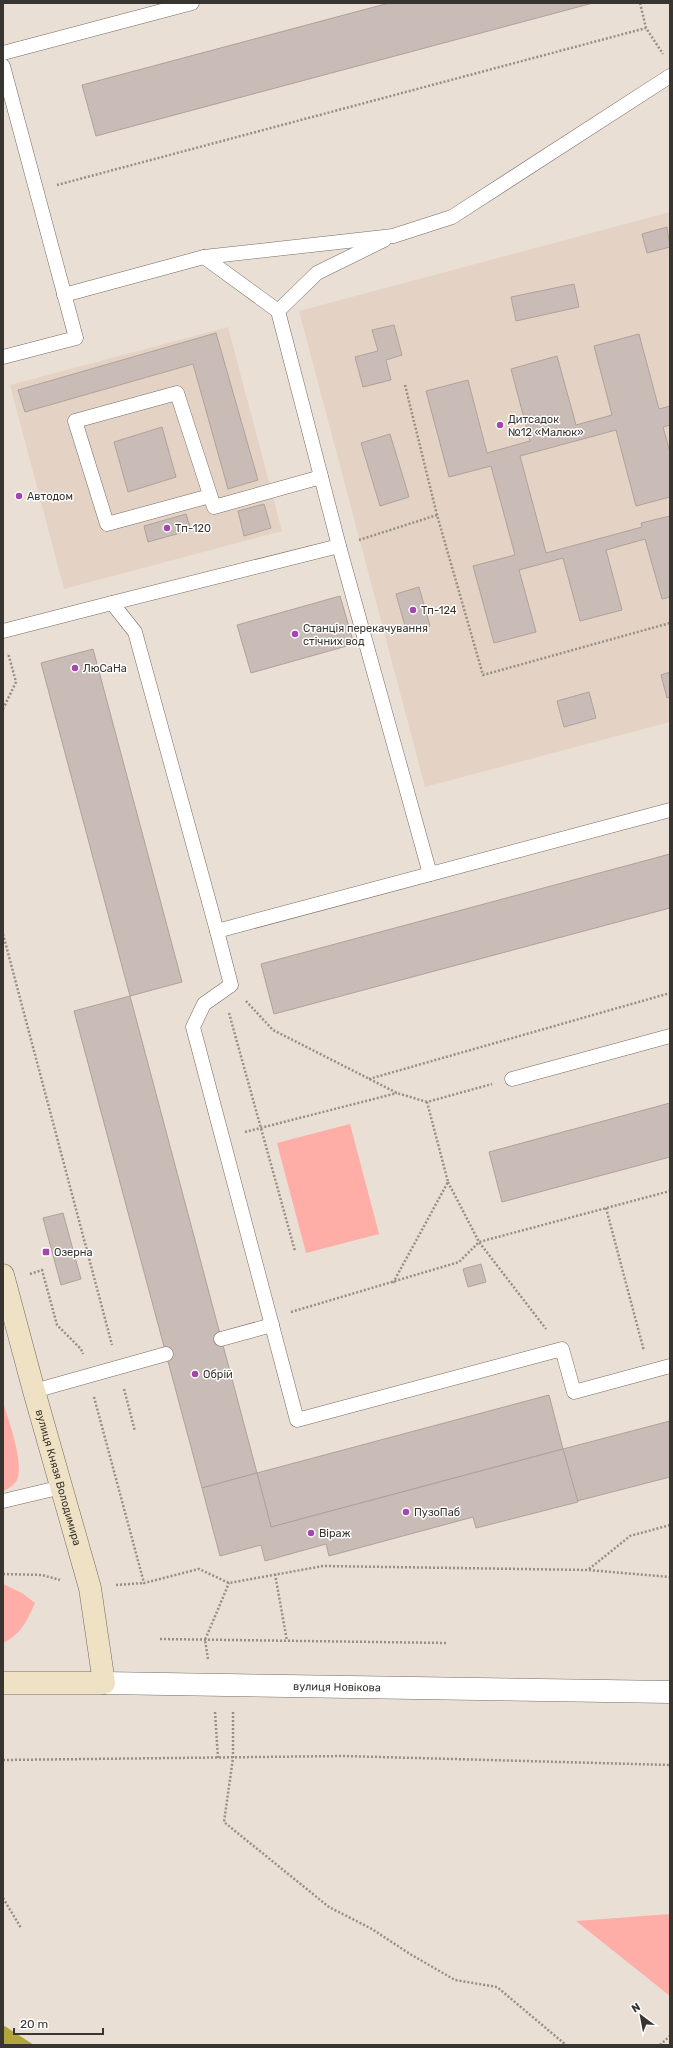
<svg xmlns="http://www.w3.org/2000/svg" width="673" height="2048" font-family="Rubik,sans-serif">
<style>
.built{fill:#e4d3c4}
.green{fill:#feada7}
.water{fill:#afa53c}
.building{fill:#c9bbb5;stroke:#afa19b}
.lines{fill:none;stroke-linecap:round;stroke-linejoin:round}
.service-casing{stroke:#766c64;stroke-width:15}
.tertiary-casing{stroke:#766c64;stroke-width:23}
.secondary-casing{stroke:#766c64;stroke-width:23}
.path{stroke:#968e87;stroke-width:2.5;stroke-dasharray:2 2;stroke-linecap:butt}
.service{stroke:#fff;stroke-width:14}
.tertiary{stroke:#fff;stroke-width:22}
.secondary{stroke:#eee1c4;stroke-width:22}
.poi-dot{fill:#a446b0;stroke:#fff;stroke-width:1.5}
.labels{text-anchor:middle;stroke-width:3;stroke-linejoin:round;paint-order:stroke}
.poi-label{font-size:11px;fill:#383430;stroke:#fff;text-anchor:start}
.street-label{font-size:11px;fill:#383430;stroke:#fff}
</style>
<rect width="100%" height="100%" fill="#eadfd5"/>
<g class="built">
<polygon points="670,212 670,722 425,787 299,311"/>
<polygon points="228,327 282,531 64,589 10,385"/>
</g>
<g class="green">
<polygon points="350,1124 379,1234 306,1253 277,1143"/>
<path d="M3,1402C8,1419 26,1467 16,1482C13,1485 7,1490 3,1491Z"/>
<path d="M3,1584L22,1593L35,1603C27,1621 21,1634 3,1643Z"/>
<polygon points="670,1914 670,1996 576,1921"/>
</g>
<polygon class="water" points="3,2025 34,2045 3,2045"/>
<g class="building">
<polygon points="389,3 593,3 96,136 82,85"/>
<polygon points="667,227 670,247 647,253 642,234"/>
<polygon points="574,284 579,307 516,321 511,297"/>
<polygon points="394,325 402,355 386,360 391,380 363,387 355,357 378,351 372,330"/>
<polygon points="216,333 258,480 228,489 193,364 25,412 18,390"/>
<polygon points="639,334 659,409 670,406 670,425 663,427 670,452 670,497 636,506 616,430 520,456 546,553 642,527 641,523 670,516 670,597 662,599 645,539 606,550 622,610 580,621 563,558 519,570 536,632 494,643 473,566 515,555 491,466 449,477 426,391 468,380 487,453 530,441 511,369 557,356 576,425 612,415 594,346"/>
<polygon points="162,427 176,477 128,492 114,442"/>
<polygon points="390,434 409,497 380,506 361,443"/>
<polygon points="264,504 271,528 244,536 238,511"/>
<polygon points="186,514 191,530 148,542 144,526"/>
<polygon points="419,587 430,626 407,633 396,594"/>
<polygon points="340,596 354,644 251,673 237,625"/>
<polygon points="93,649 182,982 130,996 41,663"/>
<polygon points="670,672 670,697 667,698 661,675"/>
<polygon points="589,692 596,718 564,727 557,701"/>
<polygon points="670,854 670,908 274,1014 261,964"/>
<polygon points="130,996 257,1473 202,1488 74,1011"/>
<polygon points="670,1103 670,1157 502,1202 489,1152"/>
<polygon points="63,1213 81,1279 61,1285 43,1218"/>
<polygon points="481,1264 486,1282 468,1287 463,1269"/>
<polygon points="549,1395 563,1449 271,1527 257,1473"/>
<polygon points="670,1421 670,1477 577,1501 563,1449"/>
<polygon points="563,1449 578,1502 476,1528 473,1517 329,1556 326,1544 265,1561 261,1545 220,1556 202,1488 257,1473 271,1527"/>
</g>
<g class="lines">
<defs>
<g id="service">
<polyline points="3,53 192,3"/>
<polyline points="3,66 76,338 3,357"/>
<polyline points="204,257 278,311 339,546"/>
<polyline points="64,295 204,257 393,236 452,217 670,76"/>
<polyline points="278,311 317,273 384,240"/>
<polyline points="210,496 107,524 75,421 177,393 214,507 321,477"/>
<polyline points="112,603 339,546 430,874"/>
<polyline points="3,631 112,603 135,632 217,931 670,810"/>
<polyline points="217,931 231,985 204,1004 193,1027 297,1420 562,1349 574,1392 670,1366"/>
<polyline points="512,1079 670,1036"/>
<polyline points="221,1339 272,1325"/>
<polyline points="34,1391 166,1354"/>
<polyline points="3,1501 62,1487"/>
</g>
<g id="tertiary">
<path id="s1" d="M104,1683L670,1692"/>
</g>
<g id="secondary">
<path id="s2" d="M3,1275L34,1391L90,1588L104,1683H3"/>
</g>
</defs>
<use href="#service" class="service-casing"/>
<use href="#tertiary" class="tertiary-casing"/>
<use href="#secondary" class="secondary-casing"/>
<g class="path">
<polyline points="640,3 646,28 663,54"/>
<polyline points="57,185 646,28"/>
<polyline points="405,385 437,515"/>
<polyline points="359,540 437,515 483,675 670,623"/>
<polyline points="3,709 16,682 8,653"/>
<polyline points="3,934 112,1345"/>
<polyline points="246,1001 273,1030 397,1093 427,1102"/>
<polyline points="229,1013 295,1251"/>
<polyline points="369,1079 670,993"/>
<polyline points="245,1132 397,1093"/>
<polyline points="448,1182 479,1242 546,1329"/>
<polyline points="606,1208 644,1351"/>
<polyline points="30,1274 42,1270 57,1325 81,1349 83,1354"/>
<polyline points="393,1283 448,1182 427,1102 492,1084"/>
<polyline points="291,1312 459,1262 479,1242 670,1191"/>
<polyline points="124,1389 135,1431"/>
<polyline points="94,1397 144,1583 199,1569 229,1583 323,1566 588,1570 670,1577"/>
<polyline points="589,1569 630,1536 670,1525"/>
<polyline points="3,1574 42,1575 60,1580"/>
<polyline points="275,1574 287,1641"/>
<polyline points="116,1585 144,1583"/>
<polyline points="160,1639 447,1643"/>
<polyline points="208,1659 205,1640 229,1583"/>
<polyline points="215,1712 218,1758"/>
<polyline points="233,1712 233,1758 224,1822 329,1907 372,1929 410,1954 455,1980 497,1987 566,2045"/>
<polyline points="3,1760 344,1756 670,1765"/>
<polyline points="3,1898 21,1928"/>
<polyline points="660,2045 670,2036"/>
</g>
<use href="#service" class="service"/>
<use href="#tertiary" class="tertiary"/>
<use href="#secondary" class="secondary"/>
</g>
<g class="poi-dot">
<circle cx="500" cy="425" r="4"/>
<circle cx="19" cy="496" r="4"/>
<circle cx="167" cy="528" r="4"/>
<circle cx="413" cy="610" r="4"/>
<circle cx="295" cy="634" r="4"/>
<circle cx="75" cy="668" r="4"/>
<rect x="42" y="1248" width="8" height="8" rx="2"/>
<circle cx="195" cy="1374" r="4"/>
<circle cx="406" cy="1512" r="4"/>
<circle cx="311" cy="1533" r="4"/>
</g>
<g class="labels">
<g class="poi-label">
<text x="508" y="423">Дитсадок<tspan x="508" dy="13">№12 «Малюк»</tspan></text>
<text x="27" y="500">Автодом</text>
<text x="175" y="532">Тп-120</text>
<text x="421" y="614">Тп-124</text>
<text x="303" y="632">Станція перекачування<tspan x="303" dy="13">стічних вод</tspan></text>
<text x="83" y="672">ЛюСаНа</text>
<text x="54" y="1256">Озерна</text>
<text x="203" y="1378">Обрiй</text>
<text x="414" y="1516">ПузоПаб</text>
<text x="319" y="1537">Віраж</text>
</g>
<g class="street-label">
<text dy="4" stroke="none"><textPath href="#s2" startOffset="210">вулиця Князя Володимира</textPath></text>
<text dy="4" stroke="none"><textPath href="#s1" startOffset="233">вулиця Новікова</textPath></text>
</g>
</g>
<rect width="673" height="2048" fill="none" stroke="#383430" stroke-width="8"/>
<g transform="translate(641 2016) rotate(328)" stroke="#ffffff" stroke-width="3" paint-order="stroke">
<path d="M0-3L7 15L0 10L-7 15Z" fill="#383430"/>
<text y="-6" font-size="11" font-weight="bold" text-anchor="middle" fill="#383430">N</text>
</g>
<path d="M14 2028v6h89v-6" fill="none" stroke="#383430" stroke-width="2"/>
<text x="20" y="2028" font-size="12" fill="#383430" stroke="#ffffff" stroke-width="3" paint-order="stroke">20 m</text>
</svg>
